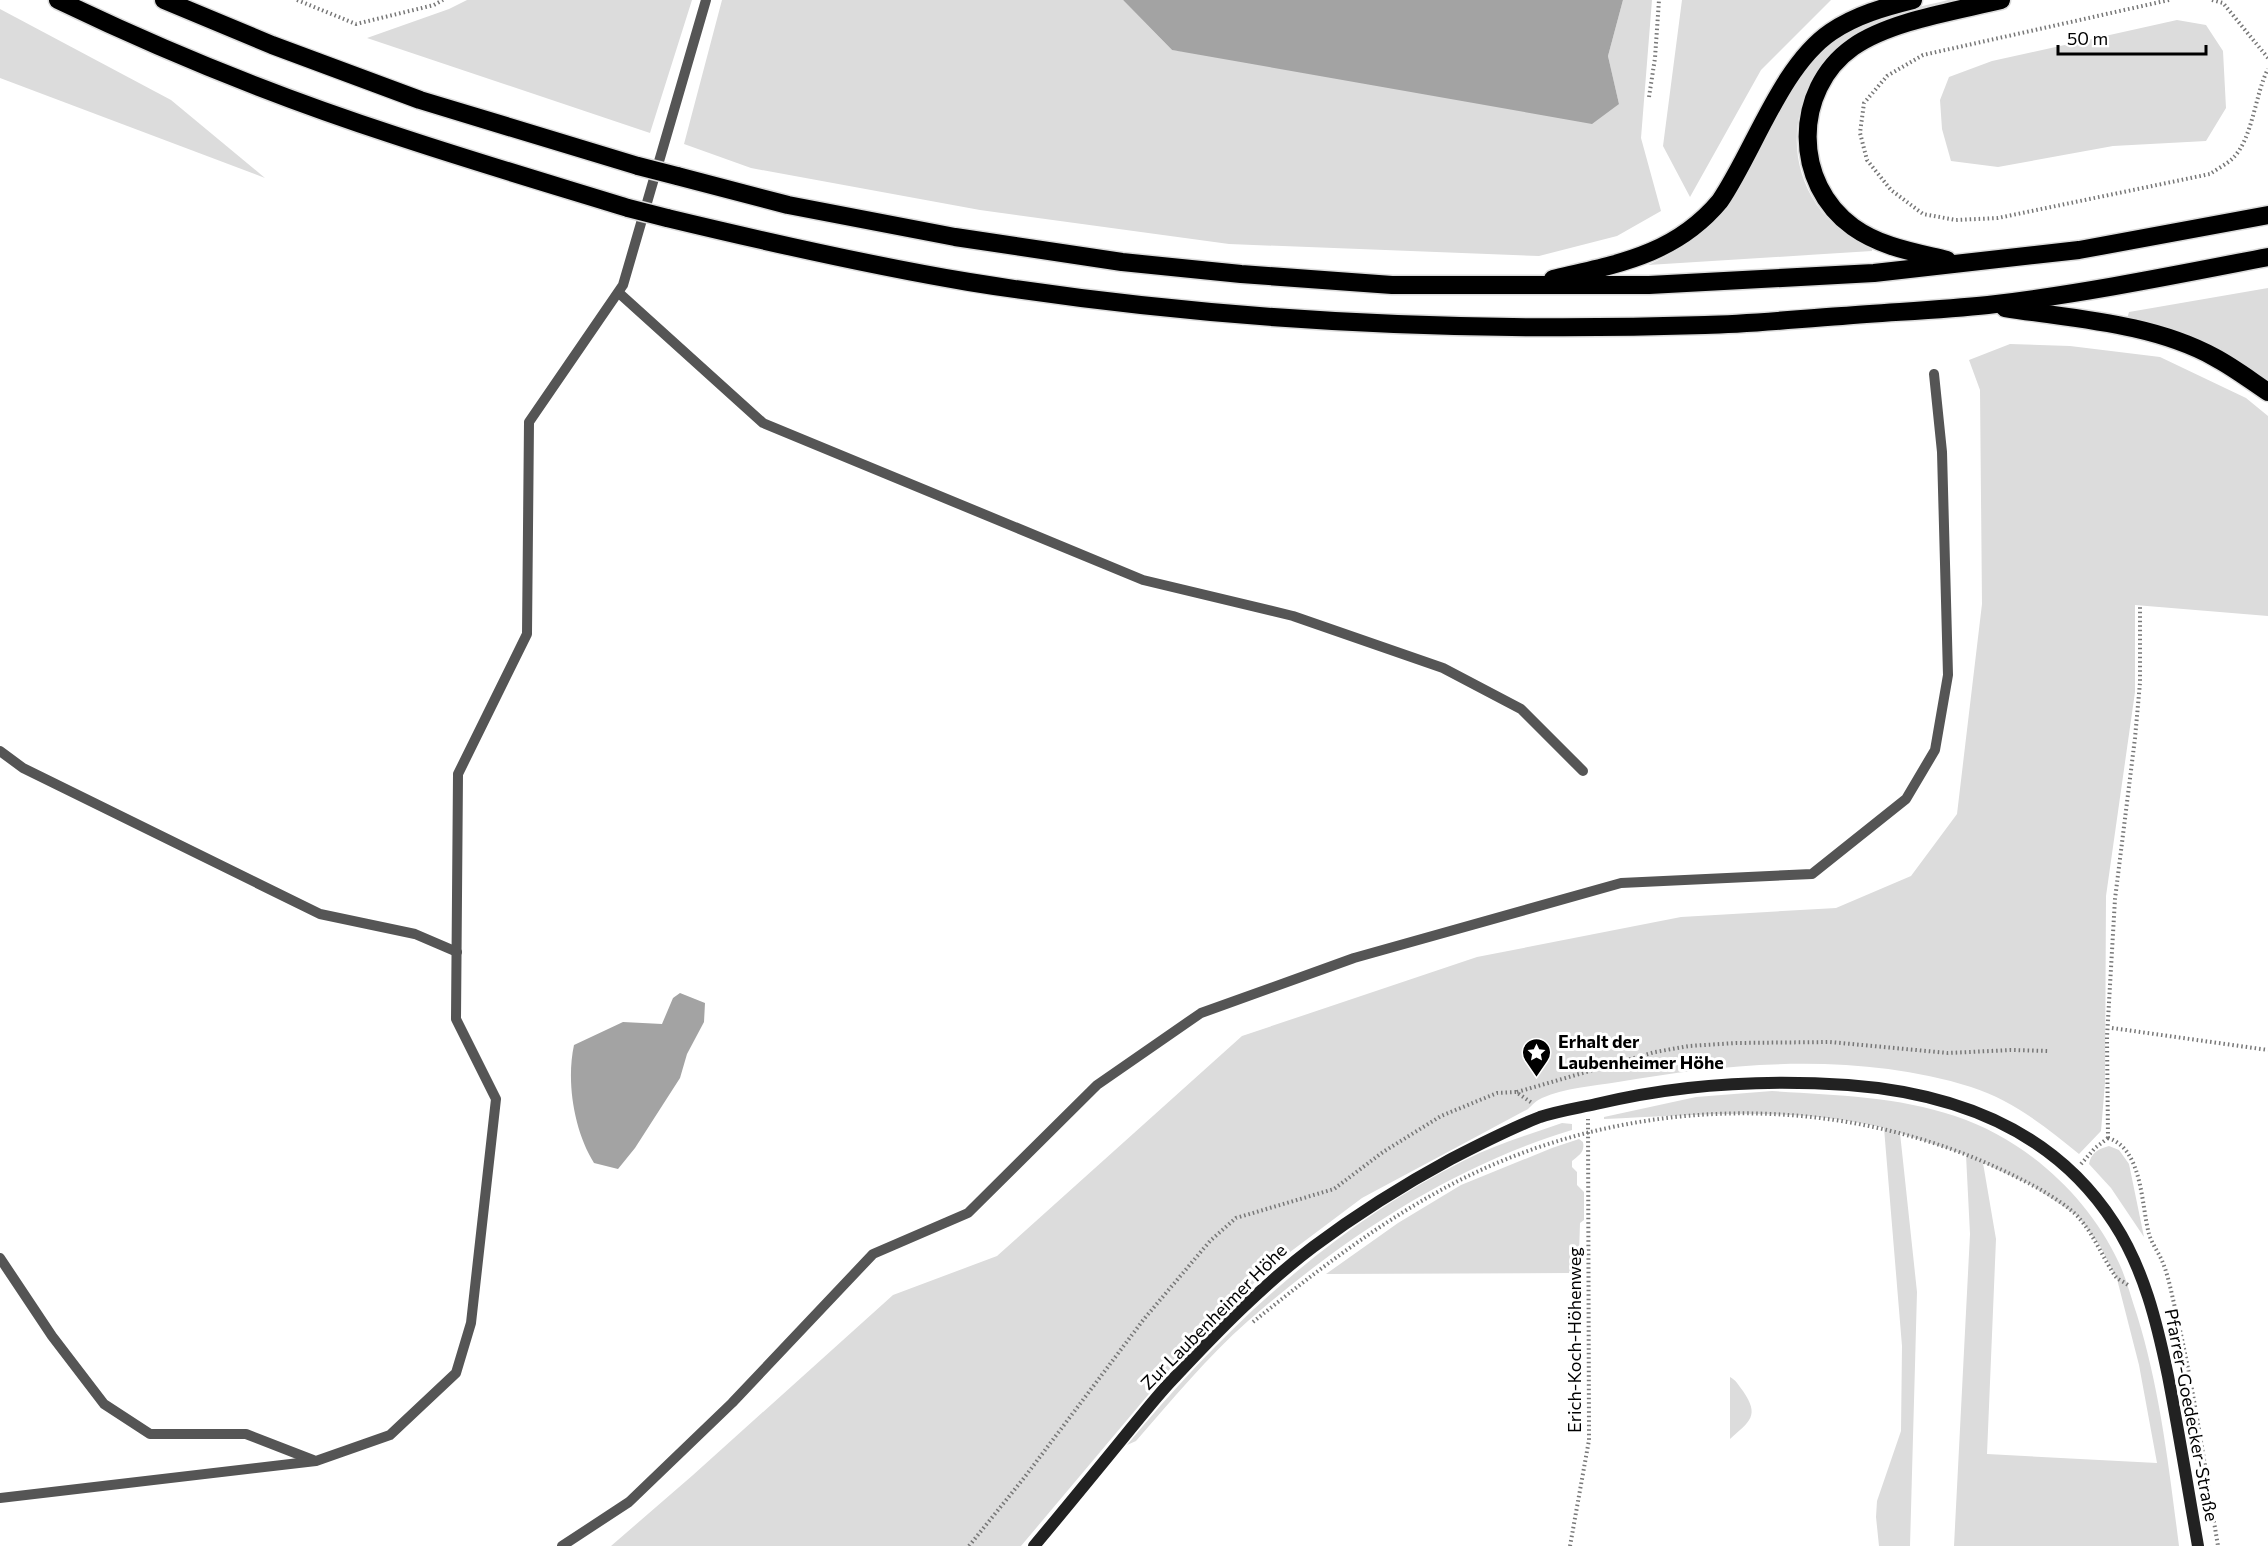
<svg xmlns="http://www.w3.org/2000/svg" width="2268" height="1546" font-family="Commissioner,sans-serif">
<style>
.green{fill:#dcdcdc;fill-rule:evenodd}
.water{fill:#a3a3a3}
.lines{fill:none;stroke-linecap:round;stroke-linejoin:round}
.highway-casing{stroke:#dbdbdb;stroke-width:21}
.path{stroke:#777;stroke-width:4;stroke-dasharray:1.5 3;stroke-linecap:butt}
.lane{stroke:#555;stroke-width:10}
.secondary{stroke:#222;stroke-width:12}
.highway{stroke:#000;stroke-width:18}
.highway-bridge-casing{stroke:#dbdbdb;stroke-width:21;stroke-linecap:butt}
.highway-bridge{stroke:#000;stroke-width:18}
.labels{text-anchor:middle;stroke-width:6;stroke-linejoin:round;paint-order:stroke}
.poi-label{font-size:18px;font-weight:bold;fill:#000;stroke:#fff;text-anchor:start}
.street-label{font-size:18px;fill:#000;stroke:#fff}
</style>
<rect width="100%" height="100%" fill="#fff"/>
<g class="green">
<polygon points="467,0 692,0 650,133 367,38 449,9"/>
<polygon points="722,0 1123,0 1172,50 1619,104 1608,56 1623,0 1652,0 1641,138 1661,211 1617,236 1539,256 1229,244 980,210 751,168 684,144"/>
<polygon points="1682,0 1831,0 1761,70 1690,197 1663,146"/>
<path d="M1948,0H1967C1932,11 1862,26 1836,49C1826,58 1820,68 1814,78C1776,142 1803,221 1872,248V251L1648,265C1670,255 1692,243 1709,226C1764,171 1775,81 1841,36C1871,15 1913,9 1948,0Z"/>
<polygon points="0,9 171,100 265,178 0,78"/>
<polygon points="2177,20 2206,25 2223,51 2226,108 2206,141 2113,146 1998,167 1951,161 1942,129 1940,100 1949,77 1992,61"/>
<polygon points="2268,288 2268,381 2231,357 2127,319 2129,312"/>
<path d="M2010,344L2070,346L2160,357L2246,398L2268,416V616L2135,605V692L2106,896L2105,1083L2101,1131L2079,1154C2046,1127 2012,1100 1971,1087C1858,1052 1733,1062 1618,1082C1593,1086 1565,1088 1542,1098C1537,1100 1532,1105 1528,1109L1362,1198L1270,1267L1180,1357L1021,1546H611L693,1475L893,1295L997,1256L1242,1036L1477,957L1681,917L1836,908L1911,876L1957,814L1982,604L1980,390L1969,360Z"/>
<path d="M1772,1091C1832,1095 1897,1096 1955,1116C2025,1139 2088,1196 2119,1263C2127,1280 2131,1298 2137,1315C2160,1389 2169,1468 2179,1546H1954L1970,1234L1966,1155L1900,1133L1917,1292L1910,1546H1879L1876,1517L1877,1501L1901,1431L1902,1346L1884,1128C1792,1106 1698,1115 1604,1119V1117L1696,1097ZM1983,1163L2031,1185L2078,1216L2100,1246L2117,1279L2139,1365L2157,1463L1987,1454L1996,1239Z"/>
<path d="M1562,1123L1572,1124V1130C1452,1166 1342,1239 1248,1321C1207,1357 1172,1400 1136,1441L1127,1445C1222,1330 1330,1228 1465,1160C1495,1145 1530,1134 1562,1123Z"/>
<path d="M1579,1139L1583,1142C1585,1152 1579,1155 1572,1161V1167L1577,1172V1185L1584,1192V1220L1580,1223L1579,1255L1572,1273L1326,1274L1398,1223L1461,1185L1552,1148Z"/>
<path d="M2109,1146L2119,1150L2129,1164L2144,1237L2111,1188L2089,1164C2091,1153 2098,1149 2109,1146Z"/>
<path d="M1730,1377C1737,1381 1738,1385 1743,1391C1760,1416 1750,1421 1730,1439Z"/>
</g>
<g class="water">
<polygon points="1123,0 1623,0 1608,56 1619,104 1592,124 1172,50"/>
<path d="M680,993L705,1003L704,1022L687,1054L680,1078L635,1148L618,1169L594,1163C574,1131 566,1082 574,1045L623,1022L662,1024L673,998Z"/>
</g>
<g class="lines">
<defs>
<g id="highway">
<path d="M58,0C166,52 280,98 394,135C472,161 550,184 628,208"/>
<polyline points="164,0 272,45 420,100 638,166"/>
<polyline points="677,176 788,205 955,237 1122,262 1241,274 1392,285 1649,285 1874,273 2079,250 2268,215"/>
<path d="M667,218C767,242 867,265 969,282C1212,321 1459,333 1705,325C1751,324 1797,319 1842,316C1891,312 1940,310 1988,305C2082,294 2175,275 2268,257"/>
<path d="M1947,260C1914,252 1881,247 1853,227C1793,184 1792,90 1853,47C1890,21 1956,11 2001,0"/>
<path d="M1553,279C1617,264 1675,255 1720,201C1754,151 1781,66 1831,32C1856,15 1885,7 1913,0"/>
<path d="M2005,308C2074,319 2152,323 2214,357C2233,367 2250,380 2268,392"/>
</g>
</defs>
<use href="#highway" class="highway-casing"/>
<g class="path">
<polyline points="297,0 356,24 434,5 443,0"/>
<path d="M2169,0L1923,55L1887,76L1864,103L1860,133L1867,160L1891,190L1923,214L1956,220L1998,218L2210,174C2217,169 2227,164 2233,158C2253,138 2255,94 2268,69"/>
<polyline points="2212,0 2223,3 2268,58"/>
<polyline points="1649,97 1655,58 1659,0"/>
<polyline points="2112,1028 2268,1050"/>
<polyline points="1517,1092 1655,1052 1689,1046 1736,1043 1830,1042 1948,1053 2011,1050 2049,1051"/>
<polyline points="2108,1138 2107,1037 2115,899 2135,738 2140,683 2140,606"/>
<path d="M2108,1138C2143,1149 2141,1205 2149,1234C2152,1244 2159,1253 2163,1263C2169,1278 2172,1296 2176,1312C2194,1389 2205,1468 2218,1546"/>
<polyline points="2081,1164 2095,1148 2108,1138"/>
<path d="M1253,1322C1320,1268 1389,1215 1466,1177C1643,1091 1856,1091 2030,1184C2044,1191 2070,1207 2079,1218C2095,1236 2103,1259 2116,1277C2119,1280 2124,1282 2128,1285"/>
<polyline points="969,1546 1024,1478 1144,1319 1210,1241 1236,1218 1334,1189 1383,1152 1441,1116 1497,1093 1516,1092 1532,1103"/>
<polyline points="1570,1546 1589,1440 1588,1119"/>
</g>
<g class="lane">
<polyline points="619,293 763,423 1143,580 1293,616 1443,668 1521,709 1583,771"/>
<polyline points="0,751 23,768 320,914 415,934 457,952"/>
<polyline points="0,1258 52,1336 104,1404 150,1434 246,1434 313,1460"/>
<polyline points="0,1498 316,1461 390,1435 456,1373 471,1323 496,1099 456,1019 458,774 527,634 529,422 623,285 706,0"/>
<polyline points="562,1546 629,1502 732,1403 873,1254 968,1213 1097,1085 1201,1013 1354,958 1621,883 1812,874 1906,799 1935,750 1948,675 1942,452 1934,374"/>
</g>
<path class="secondary" d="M1034,1546C1066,1508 1097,1470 1128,1432C1144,1413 1159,1393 1176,1376C1218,1331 1264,1284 1313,1247C1357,1214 1403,1185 1451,1159C1480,1144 1509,1129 1540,1117C1558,1111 1578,1108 1596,1104C1679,1084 1763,1079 1848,1085C1955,1093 2054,1130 2114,1223C2144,1269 2157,1323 2168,1376C2179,1433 2188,1489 2198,1546"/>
<use href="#highway" class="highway"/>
<defs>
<g id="highway-bridge">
<polyline points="638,166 677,176"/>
<polyline points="628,208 667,218"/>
</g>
</defs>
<use href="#highway-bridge" class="highway-bridge-casing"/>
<use href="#highway-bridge" class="highway-bridge"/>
</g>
<defs>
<symbol id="sight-pin" viewBox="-11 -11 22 30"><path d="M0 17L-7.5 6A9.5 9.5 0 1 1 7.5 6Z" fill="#000" stroke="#fff"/><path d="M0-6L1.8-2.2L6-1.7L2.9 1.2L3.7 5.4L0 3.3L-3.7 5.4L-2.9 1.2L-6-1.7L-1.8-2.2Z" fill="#fff"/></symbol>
</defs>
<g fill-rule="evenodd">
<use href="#sight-pin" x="1520" y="1036" width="33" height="45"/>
</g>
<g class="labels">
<g class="poi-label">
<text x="1558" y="1048">Erhalt der<tspan x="1558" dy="21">Laubenheimer Höhe</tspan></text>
</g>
<g class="street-label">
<text transform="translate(1214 1317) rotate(-45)" y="6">Zur Laubenheimer Höhe</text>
<text transform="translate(1575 1340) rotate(-90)" y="6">Erich-Koch-Höhenweg</text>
<text transform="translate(2191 1415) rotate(79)" y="6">Pfarrer-Goedecker-Straße</text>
</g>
</g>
<path d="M2058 45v9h148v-9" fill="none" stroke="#000000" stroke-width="3"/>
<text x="2067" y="45" font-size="18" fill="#000000" stroke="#ffffff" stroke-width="4.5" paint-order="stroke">50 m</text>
</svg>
